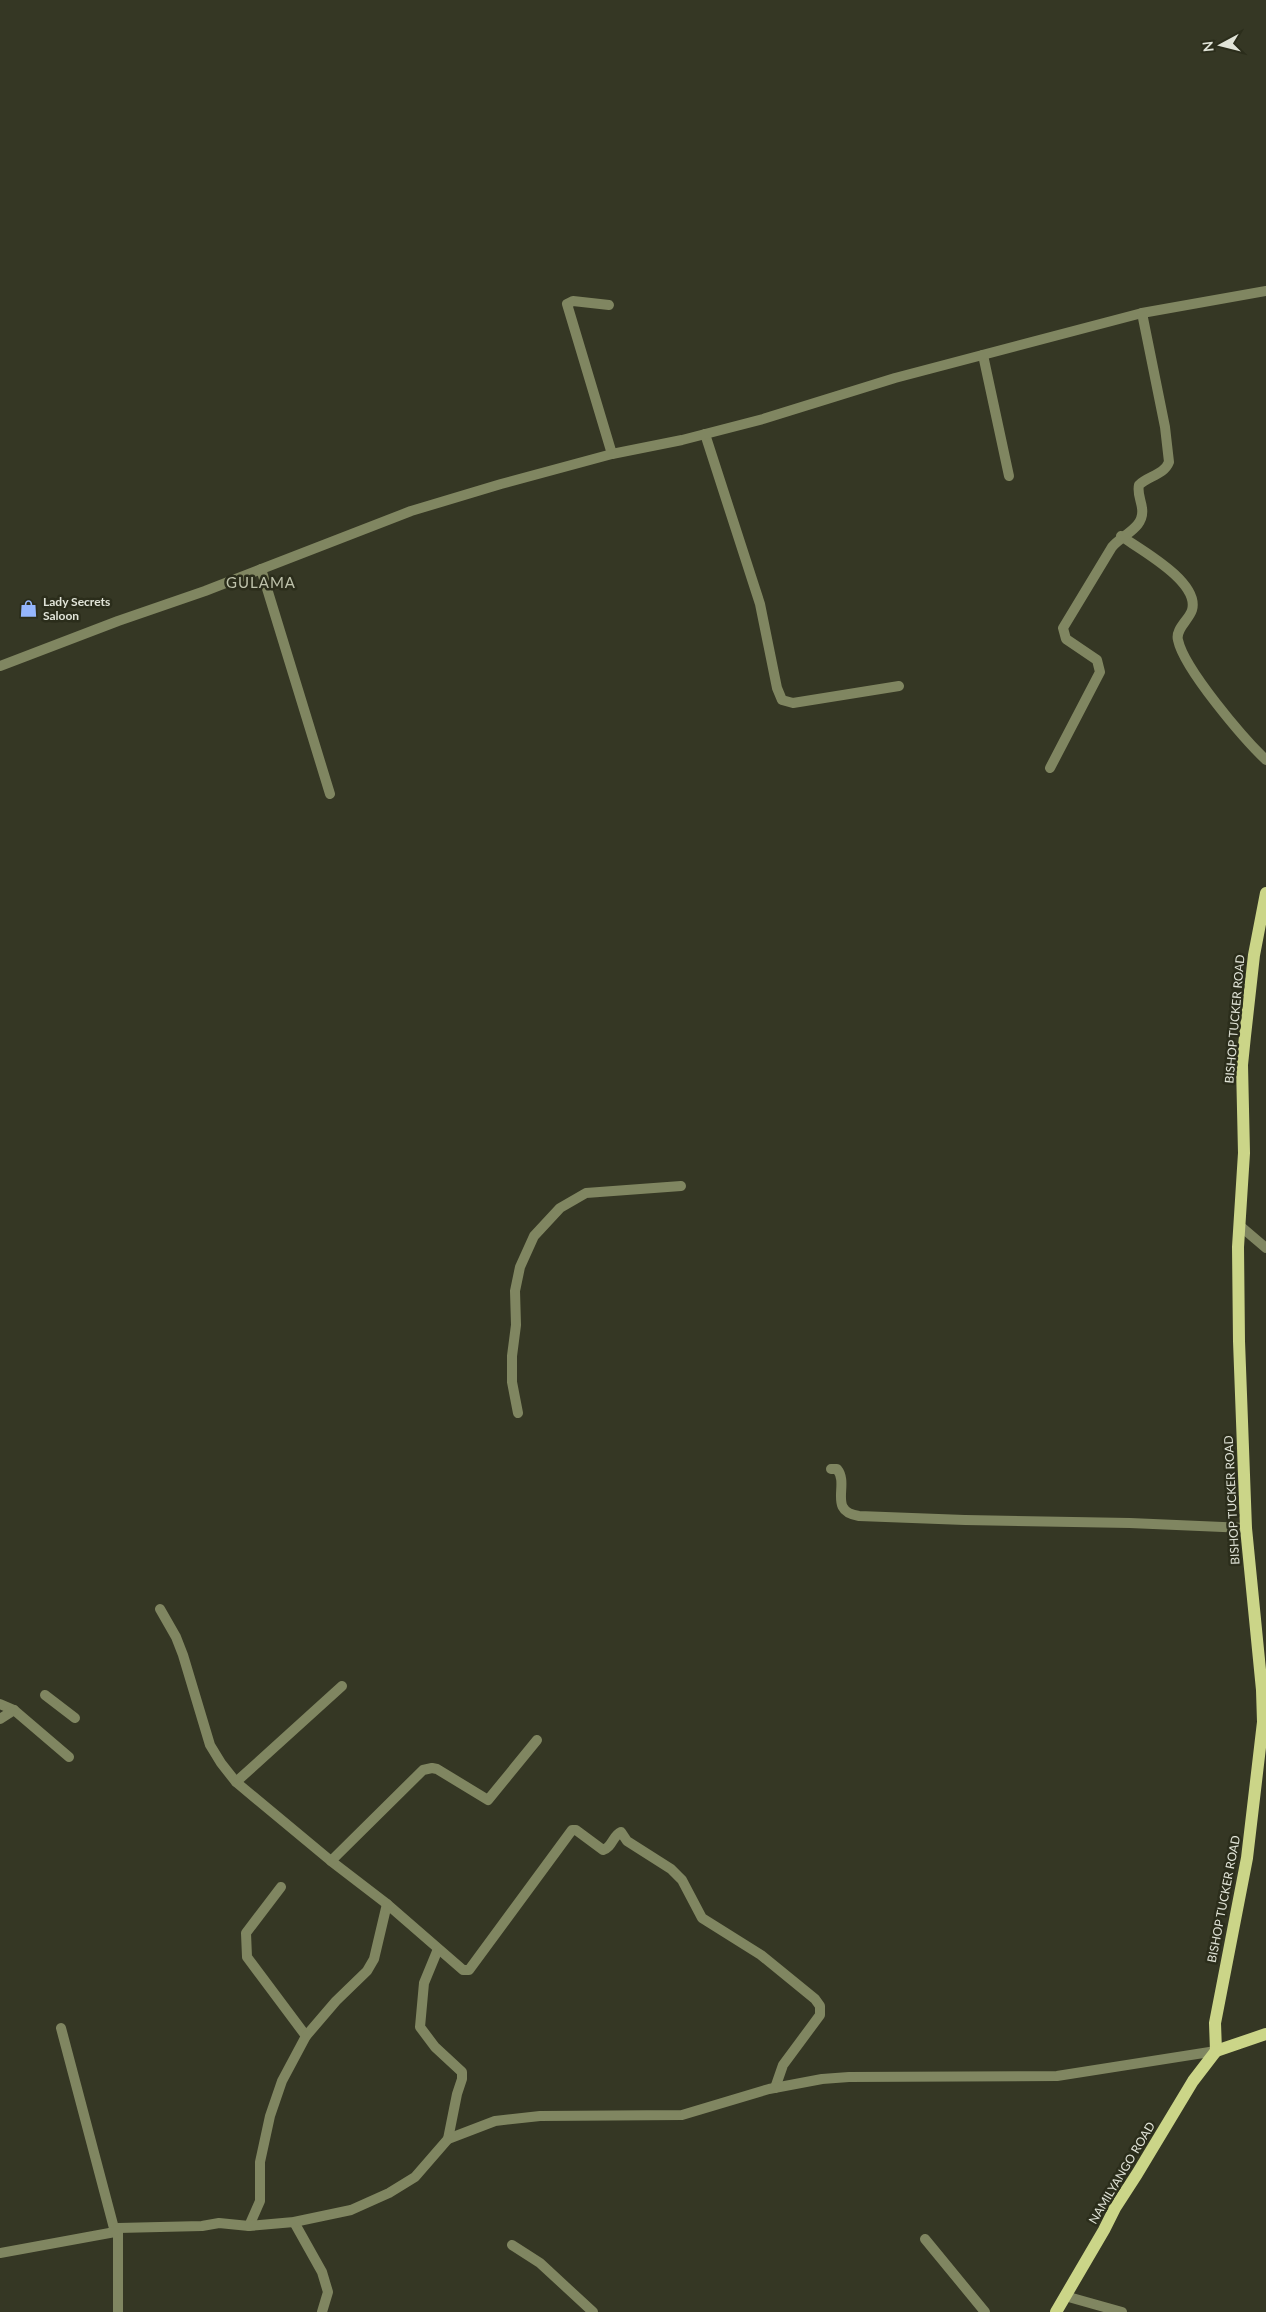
<svg xmlns="http://www.w3.org/2000/svg" width="1266" height="2312" font-family="Lato,sans-serif">
<style>
.lines{fill:none;stroke-linecap:round;stroke-linejoin:round}
.minor{stroke:#808661;stroke-width:10}
.major{stroke:#cbd588;stroke-width:12}
.labels{text-anchor:middle;stroke-width:5;stroke-linejoin:round;paint-order:stroke}
.poi-label{font-size:12px;font-weight:bold;fill:#e1e4d8;stroke:#2b2d1b;text-anchor:start}
.street-label{font-size:12px;fill:#e1e4d8;stroke:#2b2d1b}
.quarter-label{font-size:15px;letter-spacing:1px;fill:#bec2ab;stroke:#2b2d1b}
</style>
<rect width="100%" height="100%" fill="#353724"/>
<g class="lines">
<g class="minor">
<polyline points="609,305 573,301 567,304 612,454"/>
<polyline points="983,355 1009,476"/>
<polyline points="705,434 760,604 777,688 782,700 793,703 899,686"/>
<path d="M1121,536C1141,550 1200,582 1192,610C1189,620 1175,629 1178,640C1184,669 1244,739 1266,760"/>
<polyline points="261,569 330,794"/>
<polyline points="0,666 118,621 205,591 411,511 501,484 612,454 682,440 763,419 895,378 1142,313 1266,291"/>
<path d="M1050,768L1100,672L1097,660L1066,639L1063,628L1112,547C1123,534 1145,528 1142,508C1141,500 1137,493 1139,485C1148,476 1164,475 1169,462L1165,427L1142,313"/>
<polyline points="1239,1225 1266,1248"/>
<polyline points="518,1413 512,1382 512,1356 516,1325 515,1291 520,1267 534,1236 560,1208 586,1193 681,1186"/>
<path d="M831,1469H837C850,1485 827,1511 859,1516L965,1520L1130,1523L1246,1528"/>
<path d="M160,1609L176,1637L183,1655L210,1745L221,1763L236,1782L331,1861L387,1904L463,1970H469L572,1830H576L603,1850C612,1848 613,1835 621,1832L627,1841L671,1869L682,1880L702,1918L761,1955L815,1999L820,2006V2015L783,2065L775,2088"/>
<polyline points="45,1695 75,1718"/>
<polyline points="0,1704 14,1710 69,1757"/>
<polyline points="0,1719 14,1710"/>
<polyline points="236,1782 342,1686"/>
<polyline points="331,1861 423,1770 432,1768 437,1769 488,1800 537,1740"/>
<polyline points="281,1887 246,1933 247,1957 306,2036"/>
<polyline points="438,1949 424,1983 420,2027 435,2047 462,2072 462,2079 457,2094 448,2139"/>
<polyline points="61,2028 115,2232"/>
<polyline points="294,2222 322,2272 328,2292 322,2312"/>
<polyline points="249,2226 260,2201 260,2162 270,2116 282,2081 306,2036 336,2001 367,1971 374,1959 387,1904"/>
<polyline points="925,2239 985,2312"/>
<polyline points="512,2245 540,2263 593,2312"/>
<polyline points="0,2253 115,2232 118,2228 202,2226 219,2223 249,2226 294,2222 351,2210 389,2193 415,2177 448,2139 495,2121 540,2116 682,2115 769,2089 822,2079 849,2077 1057,2076 1216,2051"/>
<polyline points="1065,2296 1122,2312"/>
<polyline points="118,2312 118,2228"/>
</g>
<g class="major">
<polyline points="1216,2051 1215,2023 1247,1858 1263,1722 1262,1690 1246,1528 1239,1341 1238,1247 1244,1153 1242,1065 1245,1036 1254,955 1266,893"/>
<polyline points="1216,2051 1266,2034"/>
<polyline points="1056,2312 1104,2230 1115,2208 1137,2174 1193,2081 1216,2051"/>
</g>
</g>
<defs>
<symbol id="shop-bare" viewBox="-9 -9 18 18"><path d="M-5-2.5h2.3a2.7 3.5 0 0 1 5.4 0H5L5.5 6h-11ZM-1.5-2.5h3a1.5 2.3 0 0 0-3 0Z" fill="#95b6fd" stroke="#2b2d1b" stroke-width="2.5" paint-order="stroke"/></symbol>
</defs>
<g fill-rule="evenodd">
<use href="#shop-bare" x="16" y="596" width="25" height="25"/>
</g>
<g class="labels">
<g class="poi-label">
<text x="43" y="606">Lady Secrets<tspan x="43" dy="14">Saloon</tspan></text>
</g>
<g class="street-label">
<text transform="translate(1235 1019) rotate(-85)" y="4">BISHOP TUCKER ROAD</text>
<text transform="translate(1232 1500) rotate(-93)" y="4">BISHOP TUCKER ROAD</text>
<text transform="translate(1224 1899) rotate(-79)" y="4">BISHOP TUCKER ROAD</text>
<text transform="translate(1122 2173) rotate(-59)" y="4">NAMILYANGO ROAD</text>
</g>
<g class="quarter-label">
<text x="261" y="588">GULAMA</text>
</g>
</g>
<g transform="translate(1221 45) rotate(263)" stroke="#2b2d1b" stroke-width="4" paint-order="stroke">
<path d="M0-4L9 19L0 12L-9 19Z" fill="#e1e4d8"/>
<text y="-8" font-size="14" font-weight="bold" text-anchor="middle" fill="#e1e4d8">N</text>
</g>
</svg>
